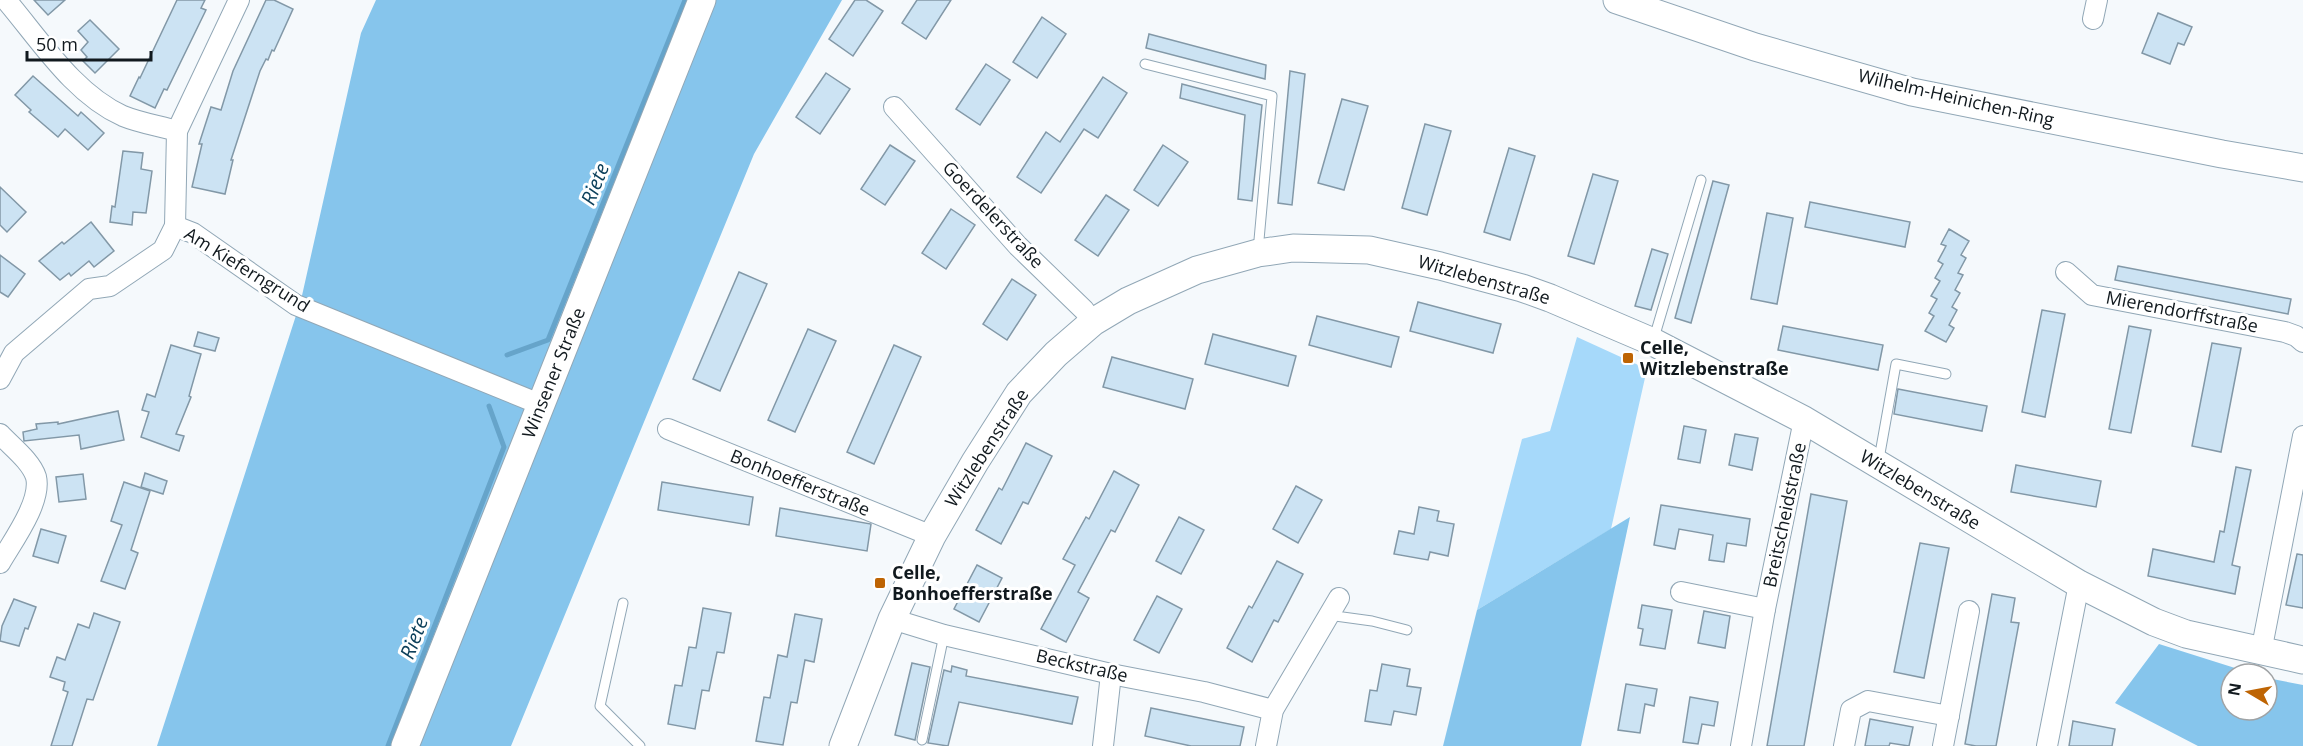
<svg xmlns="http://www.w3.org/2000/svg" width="2303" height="746" font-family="'Open Sans',sans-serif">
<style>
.green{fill:#a6d9fa}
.forest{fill:#86c5ec}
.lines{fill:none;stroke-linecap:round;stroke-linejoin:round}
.stream{stroke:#66a4ca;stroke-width:5}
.building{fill:#cce3f3;stroke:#8298a7;stroke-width:1.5}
.lane-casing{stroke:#91a7b6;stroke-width:11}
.street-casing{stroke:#91a7b6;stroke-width:22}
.secondary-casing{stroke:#91a7b6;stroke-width:29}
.lane{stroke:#fff;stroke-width:9}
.street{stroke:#fff;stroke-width:20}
.secondary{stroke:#fff;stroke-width:27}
.poi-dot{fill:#be6403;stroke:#fff;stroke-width:2}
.labels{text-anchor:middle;stroke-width:6;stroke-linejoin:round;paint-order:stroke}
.street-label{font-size:18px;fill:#11191e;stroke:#fff}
.poi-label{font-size:18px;font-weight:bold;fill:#11191e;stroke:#fff;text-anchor:start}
.water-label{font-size:20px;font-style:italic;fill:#0d405b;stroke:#fff}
</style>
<rect width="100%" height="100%" fill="#f5f9fc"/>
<polygon class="green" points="1577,337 1647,369 1611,529 1477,610 1522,439 1550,431"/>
<g class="forest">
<polygon points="376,0 842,0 754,154 511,746 157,746 301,300 361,33"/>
<polygon points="1630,517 1581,746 1443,746 1477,610"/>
<polygon points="2159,644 2254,674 2231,674 2231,710 2267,710 2267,678 2303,685 2303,746 2198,746 2115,703"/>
</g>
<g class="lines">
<g class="stream">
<polyline points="507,355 548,340 685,0"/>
<polyline points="388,746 504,447 489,406"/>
</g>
</g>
<g class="building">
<polygon points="34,0 65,0 48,15"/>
<polygon points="177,0 205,0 201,8 206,10 167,90 164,89 155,108 130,96 139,77 140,78"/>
<polygon points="266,0 274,0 293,9 274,51 272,50 268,60 266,59 260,71 231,160 233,160 225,194 192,187 202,144 199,144 211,107 221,110 233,71"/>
<polygon points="855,0 866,0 883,11 853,56 829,39"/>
<polygon points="917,0 951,0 926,39 902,23"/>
<polygon points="2158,13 2192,27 2184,45 2178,43 2170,64 2142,53"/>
<polygon points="1042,17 1066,34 1037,78 1013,62"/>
<polygon points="90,20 119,49 95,73 83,61 87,57 81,50 88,42 78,31"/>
<polygon points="1149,34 1266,65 1265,79 1146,48"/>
<polygon points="986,64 1010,80 980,125 956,109"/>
<polygon points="1290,71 1305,74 1292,205 1278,203"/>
<polygon points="826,73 850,89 820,134 796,117"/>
<polygon points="33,76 78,116 81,112 104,133 88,150 65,129 58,137 29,112 31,110 15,95"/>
<polygon points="1103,77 1127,93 1098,138 1084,129 1041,193 1017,177 1046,132 1060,142"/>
<polygon points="1182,84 1262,105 1252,201 1238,199 1245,115 1180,98"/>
<polygon points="1342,99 1368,106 1344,190 1318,183"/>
<polygon points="1425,124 1451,131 1427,215 1402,208"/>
<polygon points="890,145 915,161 885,205 861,189"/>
<polygon points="1163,145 1188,162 1158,206 1134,190"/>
<polygon points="1509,148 1535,156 1510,240 1484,232"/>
<polygon points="123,151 143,153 141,169 152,171 146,213 133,212 132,225 110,222 112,206 115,207"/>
<polygon points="1593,174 1618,181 1594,264 1568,256"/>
<polygon points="1713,181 1729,185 1691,323 1675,318"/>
<polygon points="0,187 26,212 7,232 0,225"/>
<polygon points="1106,195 1129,210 1098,256 1075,240"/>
<polygon points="1810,202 1910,222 1905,247 1805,227"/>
<polygon points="951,209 975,225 946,269 922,253"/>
<polygon points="1767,213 1793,218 1777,304 1751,299"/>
<polygon points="91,222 114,251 94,267 89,261 71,276 69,273 60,280 39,261 62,242 64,244"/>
<polygon points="1949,229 1969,241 1961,255 1966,258 1958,273 1963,275 1955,290 1960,293 1952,307 1957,310 1949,325 1954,328 1946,342 1925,331 1934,316 1929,313 1937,299 1931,296 1940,281 1935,278 1943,264 1938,261 1946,246 1941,244"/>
<polygon points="1652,249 1668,254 1651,310 1635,306"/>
<polygon points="0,255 25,274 8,297 0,292"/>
<polygon points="2118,266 2291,299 2288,314 2115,280"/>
<polygon points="739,272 767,284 720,391 693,379"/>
<polygon points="1012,279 1036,295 1007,340 983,324"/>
<polygon points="1418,302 1501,324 1493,353 1410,331"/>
<polygon points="2042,310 2065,314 2045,417 2022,412"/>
<polygon points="1317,316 1399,337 1391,367 1309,345"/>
<polygon points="1783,326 1883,345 1878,370 1778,350"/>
<polygon points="2129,326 2151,330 2131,433 2109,429"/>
<polygon points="808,329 836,341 795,432 768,420"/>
<polygon points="198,332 219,338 215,351 194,346"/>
<polygon points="1213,334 1296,356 1288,386 1205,364"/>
<polygon points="2212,343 2241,348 2221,452 2192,446"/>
<polygon points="171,345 201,354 189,396 191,397 176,434 184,436 179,451 141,437 149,412 142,410 147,394 155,397"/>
<polygon points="894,345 921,357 874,464 847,452"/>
<polygon points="1112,357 1193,379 1185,409 1103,387"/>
<polygon points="1898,389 1987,406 1982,431 1894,414"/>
<polygon points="118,411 124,440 81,449 79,435 24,441 23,432 37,429 36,424 58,422 58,424"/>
<polygon points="1684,426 1706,430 1700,463 1678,459"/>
<polygon points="1735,434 1758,438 1752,470 1729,465"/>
<polygon points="1026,443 1052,456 1028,504 1023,502 1001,544 976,530 999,488 1002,490"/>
<polygon points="2016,465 2101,481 2096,507 2011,492"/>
<polygon points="2236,467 2251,470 2232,565 2240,567 2235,594 2148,576 2153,549 2214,562 2220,531 2224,532"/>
<polygon points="1114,471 1139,485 1115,532 1111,530 1078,592 1089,598 1066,642 1041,629 1075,565 1063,559 1086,517 1089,519"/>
<polygon points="145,473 167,481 163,494 141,487"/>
<polygon points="83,474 86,499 59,502 56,477"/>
<polygon points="124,482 150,491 131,550 138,553 125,589 101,581 122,525 111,521"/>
<polygon points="662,482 753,497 749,525 658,510"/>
<polygon points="1296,486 1322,500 1298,543 1273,529"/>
<polygon points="1811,494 1847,501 1824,632 1804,746 1767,746"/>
<polygon points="1661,505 1750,519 1746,546 1727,543 1724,562 1709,560 1713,535 1679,529 1675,549 1654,545"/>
<polygon points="1419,507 1439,511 1437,521 1454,524 1448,556 1430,552 1428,560 1394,554 1399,531 1414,534"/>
<polygon points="780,508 871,524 867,551 776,536"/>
<polygon points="1179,517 1204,530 1181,574 1156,561"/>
<polygon points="41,529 66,536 58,563 33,556"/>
<polygon points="1920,543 1949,548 1924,678 1894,672"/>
<polygon points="2297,554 2303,555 2303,608 2286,605"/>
<polygon points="1277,561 1303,574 1278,622 1274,620 1252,662 1227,648 1249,606 1252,608"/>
<polygon points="977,565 1002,578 979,622 954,609"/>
<polygon points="1992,594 2015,598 2011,622 2019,623 1996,746 1976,746 1965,744"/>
<polygon points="1157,596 1182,609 1159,653 1134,640"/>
<polygon points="14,599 36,607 28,629 25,628 19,646 0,641 2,626"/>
<polygon points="1642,605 1672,610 1665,649 1640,645 1643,629 1638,628"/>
<polygon points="703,608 731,613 724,653 717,652 709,691 702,690 695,729 668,724 675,685 682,686 689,647 696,648"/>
<polygon points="1704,611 1730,616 1725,648 1698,643"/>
<polygon points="94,613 120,622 93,700 87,699 72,746 51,746 68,692 63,690 65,682 50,677 57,657 65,660 78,624 89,628"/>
<polygon points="795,614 822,619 814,662 805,660 797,703 791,702 783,745 756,741 764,697 770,698 778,655 787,657"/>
<polygon points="912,663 930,667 915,740 895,735"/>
<polygon points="1382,664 1410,669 1407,686 1421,688 1416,715 1394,711 1391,725 1365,721 1370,690 1377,691"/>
<polygon points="952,666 967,670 966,676 1078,697 1072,724 959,702 948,746 928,743 944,670 951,672"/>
<polygon points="1626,684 1657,689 1654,706 1645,704 1640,733 1618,730"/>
<polygon points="1690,697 1718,702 1714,726 1702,724 1698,744 1683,742"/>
<polygon points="1151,708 1244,727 1240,746 1191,746 1145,736"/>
<polygon points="1870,719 1913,727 1909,746 1890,743 1889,746 1865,746"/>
<polygon points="2073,721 2115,729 2112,746 2069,746"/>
</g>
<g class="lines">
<defs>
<g id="lane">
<polyline points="1145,64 1272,96 1258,251"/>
<polyline points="1654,338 1701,180"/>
<polyline points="1879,459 1896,364 1946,374"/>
<polyline points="623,603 600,706 640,746"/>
<polyline points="1328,615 1372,621 1407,630"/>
<polyline points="922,740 944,635"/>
</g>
<g id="street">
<path d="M6,0C40,40 74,94 123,116C140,123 160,126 177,131"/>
<polyline points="2093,19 2097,0"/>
<polyline points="894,107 1018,246 1084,310 1093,322"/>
<polyline points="175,226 177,131 239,0"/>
<polyline points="2066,272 2092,295 2285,332 2296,336 2303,342"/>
<polyline points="0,379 14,353 89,289 110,286 163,250 175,226 193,233 296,305 542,405"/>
<polyline points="668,429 932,536"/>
<path d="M0,434C11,446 31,461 36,477C42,502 12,542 0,563"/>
<polyline points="1681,592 1765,609"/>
<polyline points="892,619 944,635 1111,674 1204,692 1273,710"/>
<polyline points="2261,652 2303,436"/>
<polyline points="1103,746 1111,674"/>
<polyline points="1266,746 1273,710 1339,598"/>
<polyline points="1741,746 1765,609 1804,420"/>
<polyline points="1844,746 1851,710 1868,701 1949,716"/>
<polyline points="1943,746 1969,611"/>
<polyline points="2047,746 2079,584"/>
</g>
<g id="secondary">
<polyline points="1617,0 1755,47 1912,92 2222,154 2303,168"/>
<polyline points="405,746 702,0"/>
<polyline points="843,746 892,619 932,536 975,462 1019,393 1056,354 1093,322 1128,301 1197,270 1258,253 1293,248 1369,250 1440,266 1522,288 1550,298 1653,342 1804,420 2079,584 2154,622 2186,634 2303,660"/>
</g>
</defs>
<use href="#lane" class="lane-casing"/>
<use href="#street" class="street-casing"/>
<use href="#secondary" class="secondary-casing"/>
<use href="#lane" class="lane"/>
<use href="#street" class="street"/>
<use href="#secondary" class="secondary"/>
</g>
<g class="poi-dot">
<rect x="1622" y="352" width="12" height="12" rx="3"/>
<rect x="874" y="577" width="12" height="12" rx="3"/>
</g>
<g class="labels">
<g class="street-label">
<text transform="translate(1956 98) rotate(13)" y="6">Wilhelm-Heinichen-Ring</text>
<text transform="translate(993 215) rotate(47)" y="6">Goerdelerstraße</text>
<text transform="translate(247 270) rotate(32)" y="6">Am Kieferngrund</text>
<text transform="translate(1484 280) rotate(16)" y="6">Witzlebenstraße</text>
<text transform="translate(2182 312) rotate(11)" y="6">Mierendorffstraße</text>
<text transform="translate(554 373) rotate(-68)" y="6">Winsener Straße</text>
<text transform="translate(987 448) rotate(-57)" y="6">Witzlebenstraße</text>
<text transform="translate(800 483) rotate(22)" y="6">Bonhoefferstraße</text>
<text transform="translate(1920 490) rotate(31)" y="6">Witzlebenstraße</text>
<text transform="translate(1785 515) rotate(-78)" y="6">Breitscheidstraße</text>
<text transform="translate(1082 666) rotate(13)" y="6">Beckstraße</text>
</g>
<g class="poi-label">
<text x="1640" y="354">Celle,<tspan x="1640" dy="21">Witzlebenstraße</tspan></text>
<text x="892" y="579">Celle,<tspan x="892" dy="21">Bonhoefferstraße</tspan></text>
</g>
<g class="water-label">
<text transform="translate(595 184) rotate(-68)" y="7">Riete</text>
<text transform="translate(414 638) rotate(-69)" y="7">Riete</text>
</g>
</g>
<g transform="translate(2249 692) rotate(280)"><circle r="28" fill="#ffffff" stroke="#a0a3a5" stroke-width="1.5"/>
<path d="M0-4.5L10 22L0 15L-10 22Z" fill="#be6403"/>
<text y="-9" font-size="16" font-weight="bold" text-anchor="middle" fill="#11191e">N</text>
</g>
<path d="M27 51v9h124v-9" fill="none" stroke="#11191e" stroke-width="3"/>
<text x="36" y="51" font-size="18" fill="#11191e" stroke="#ffffff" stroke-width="4.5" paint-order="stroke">50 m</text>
</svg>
